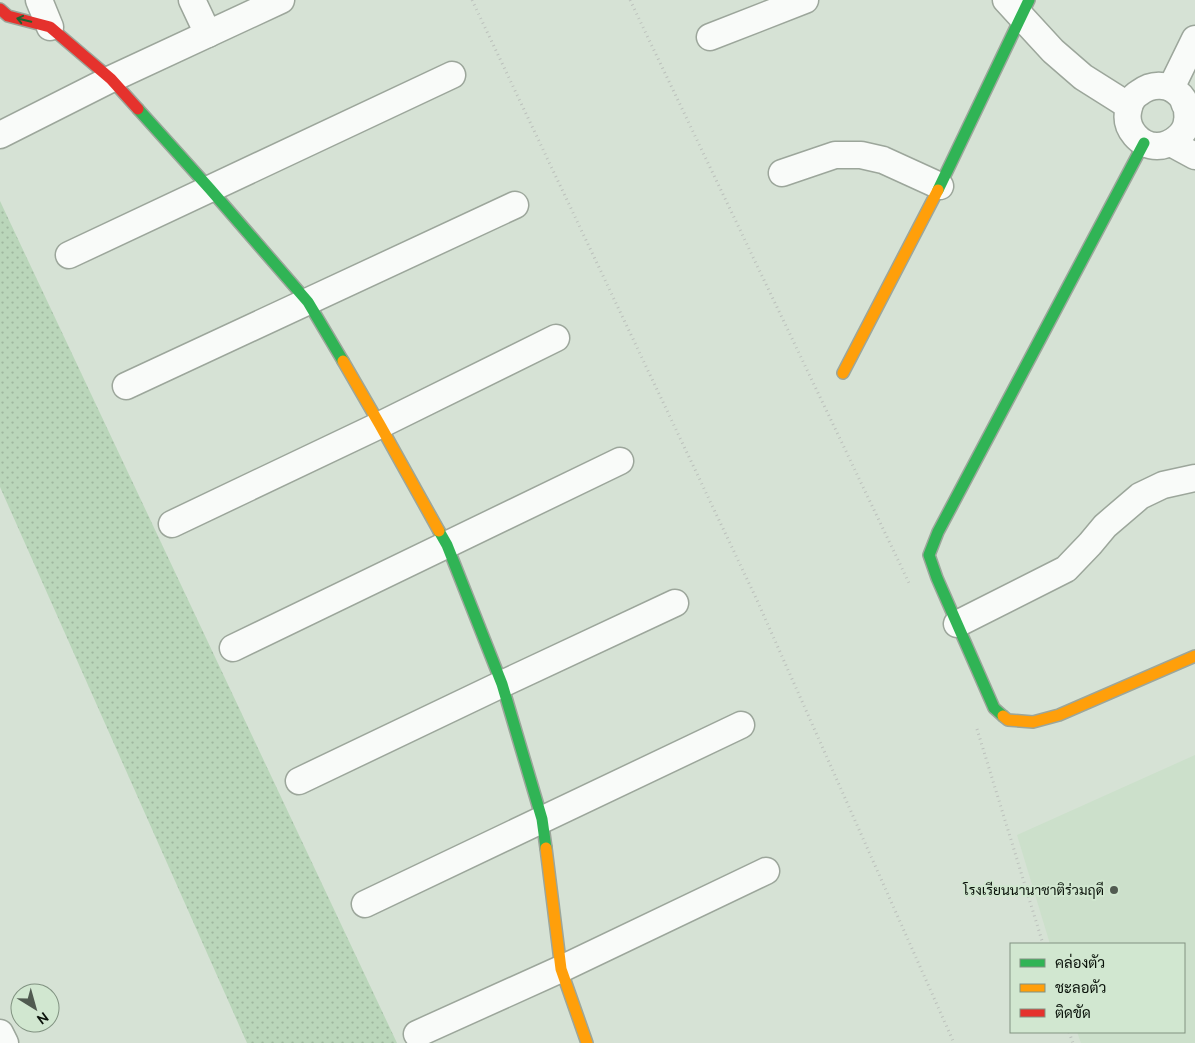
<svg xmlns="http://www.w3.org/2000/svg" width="1195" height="1043" font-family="Ubuntu,Sarabun,sans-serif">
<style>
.built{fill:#cce0cb}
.grass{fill:url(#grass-dots)}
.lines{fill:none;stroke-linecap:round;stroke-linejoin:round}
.street-casing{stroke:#9ca69b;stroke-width:29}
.fast-casing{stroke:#9ca69b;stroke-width:14}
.slow-casing{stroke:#9ca69b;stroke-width:14}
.jam-casing{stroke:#9ca69b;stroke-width:14}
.path{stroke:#bcc1bc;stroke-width:3;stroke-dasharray:1 4;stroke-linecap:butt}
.street{stroke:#f9fbf9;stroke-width:26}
.fast{stroke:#30b455;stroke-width:11}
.slow{stroke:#ff9f0a;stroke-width:11}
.jam{stroke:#e5322d;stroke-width:11}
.oneway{stroke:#1d6330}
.poi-dot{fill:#515b51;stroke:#d1e7d0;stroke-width:2}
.labels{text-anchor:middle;stroke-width:4;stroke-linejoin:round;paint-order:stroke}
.poi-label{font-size:14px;fill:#0a120a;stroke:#d1e7d0;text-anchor:end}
</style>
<defs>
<pattern id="grass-dots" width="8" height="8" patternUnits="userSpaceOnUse" patternTransform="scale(1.25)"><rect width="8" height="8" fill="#bad6ba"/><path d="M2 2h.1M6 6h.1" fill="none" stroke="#9fb79f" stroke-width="1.8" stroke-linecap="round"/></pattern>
</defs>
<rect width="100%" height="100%" fill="#d6e2d5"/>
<polygon class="built" points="1195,755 1195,1043 1081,1043 1077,1032 1184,1032 1184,944 1050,944 1017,835"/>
<polygon class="grass" points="0,201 397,1043 247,1043 0,487"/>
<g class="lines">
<defs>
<g id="street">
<polyline points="39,0 50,27"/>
<polyline points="192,0 208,34"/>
<polyline points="1006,0 1053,51 1083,77 1129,106"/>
<polyline points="710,37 805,0"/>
<polyline points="1171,88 1195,39"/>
<path d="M1187,109C1187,113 1188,117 1187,121C1186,134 1171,146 1157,146C1140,146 1125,129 1128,112C1129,105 1132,97 1139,93C1148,86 1157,84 1168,87C1173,89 1180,94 1183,99C1184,102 1185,107 1188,109C1190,111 1193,112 1195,113"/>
<polyline points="0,135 111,79 281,0"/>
<polyline points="1171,143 1195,156"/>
<polyline points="782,173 835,155 861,155 883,160 940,186"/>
<polyline points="69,255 452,75"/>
<polyline points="126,386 515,205"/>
<polyline points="172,524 380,425 556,338"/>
<polyline points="957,624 1066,569 1090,544 1105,526 1140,496 1163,485 1195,478"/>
<polyline points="233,648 620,461"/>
<polyline points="299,781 502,684 675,603"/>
<polyline points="365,904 741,725"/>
<polyline points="0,1033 5,1043"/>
<polyline points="417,1034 561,969 766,871"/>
</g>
<g id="fast">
<polyline points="138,109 210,189 308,302 343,361"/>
<polyline points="938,190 1029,0"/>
<polyline points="439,531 447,545 502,684 542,819 546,848"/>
<polyline points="1003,716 994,708 937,578 929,555 938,532 1144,143"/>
</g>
<g id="slow">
<polyline points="343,361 380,425 439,531"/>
<polyline points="843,373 938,190"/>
<polyline points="1003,716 1008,720 1033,722 1059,715 1195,656"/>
<polyline points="546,848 561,969 587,1043"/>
</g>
<polyline id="jam" points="0,9 8,16 50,27 111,79 138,109"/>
</defs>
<use href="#street" class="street-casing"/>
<use href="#fast" class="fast-casing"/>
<use href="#slow" class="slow-casing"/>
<use href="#jam" class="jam-casing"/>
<g class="path">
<polyline points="472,0 756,598 954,1043"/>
<polyline points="630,0 909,583"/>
<polyline points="977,729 1043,944"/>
<polyline points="1069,1032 1073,1043"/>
</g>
<use href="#street" class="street"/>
<use href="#fast" class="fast"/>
<use href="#slow" class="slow"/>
<use href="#jam" class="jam"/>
</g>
<defs><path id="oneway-shaft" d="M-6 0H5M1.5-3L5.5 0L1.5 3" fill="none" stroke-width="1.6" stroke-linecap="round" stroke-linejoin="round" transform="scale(1.25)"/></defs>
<use class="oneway" href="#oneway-shaft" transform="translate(24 20) rotate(-166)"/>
<circle class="poi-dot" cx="1114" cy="890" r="5"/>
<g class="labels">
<g class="poi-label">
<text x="1104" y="895">โรงเรียนนานาชาติร่วมฤดี</text>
</g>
</g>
<rect x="1010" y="943" width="175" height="90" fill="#d1e7d0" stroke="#819281"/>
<rect x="1020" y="959" width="25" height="8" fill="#30b455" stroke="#819281"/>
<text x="1055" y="968" font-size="15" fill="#0a120a">คล่องตัว</text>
<rect x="1020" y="984" width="25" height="8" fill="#ff9f0a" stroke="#819281"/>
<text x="1055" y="993" font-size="15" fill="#0a120a">ชะลอตัว</text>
<rect x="1020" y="1009" width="25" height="8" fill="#e5322d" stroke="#819281"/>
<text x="1055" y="1018" font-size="15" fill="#0a120a">ติดขัด</text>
<g transform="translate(35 1008) rotate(143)"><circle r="24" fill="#d1e7d0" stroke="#819281"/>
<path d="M0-4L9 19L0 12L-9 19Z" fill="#515b51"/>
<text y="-8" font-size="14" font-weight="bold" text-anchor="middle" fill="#0a120a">N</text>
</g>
</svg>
